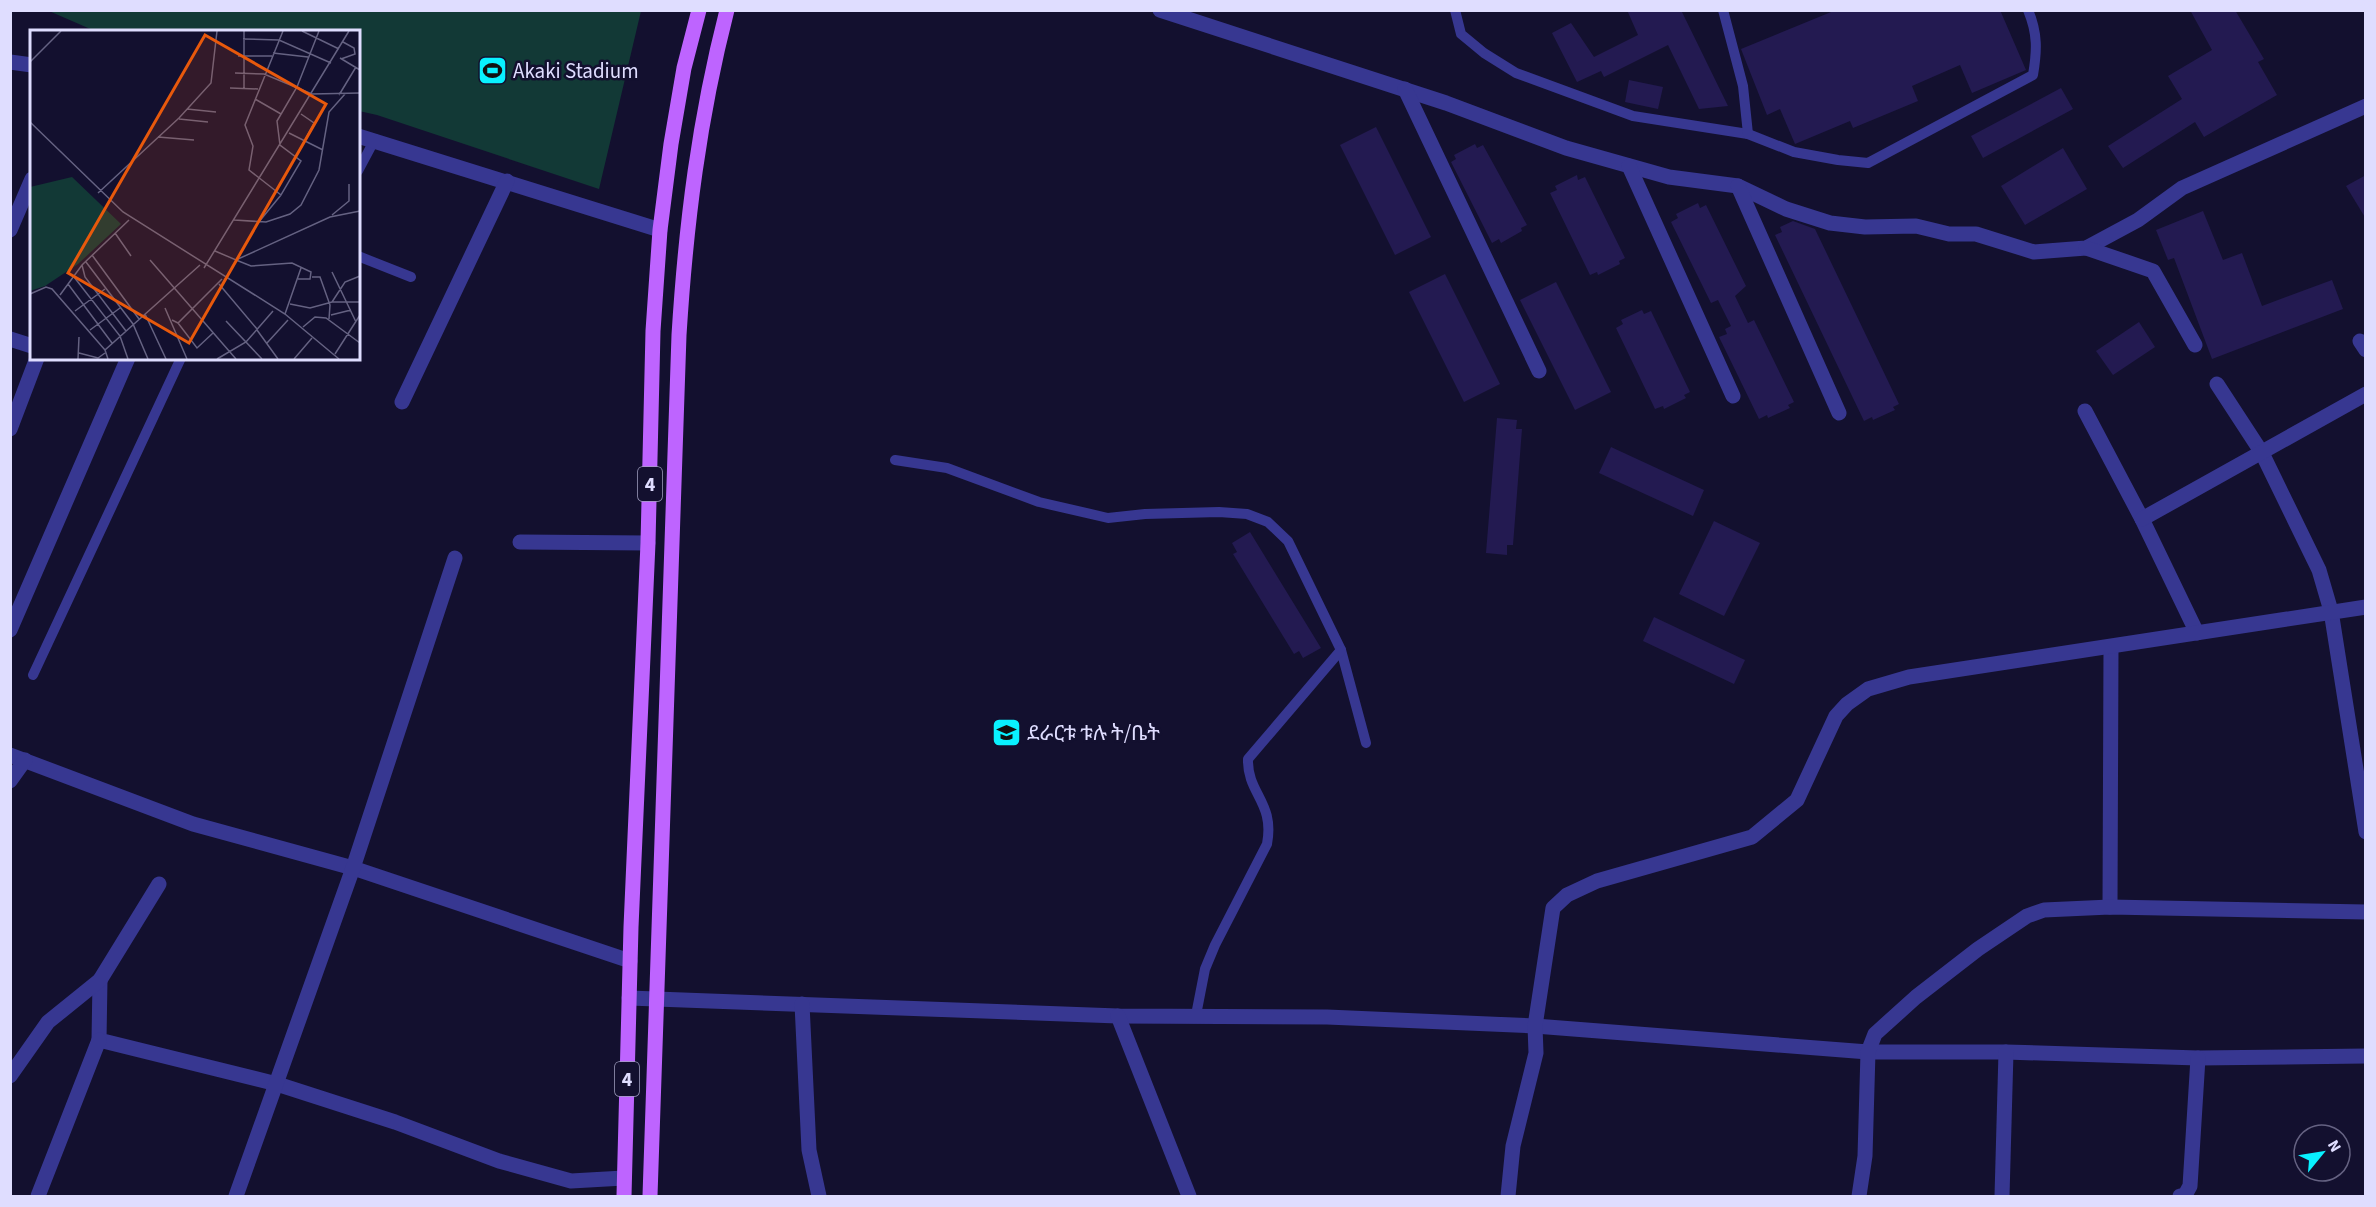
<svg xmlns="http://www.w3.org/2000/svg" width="2376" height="1207" font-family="'Source Sans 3','Noto Sans Ethiopic',sans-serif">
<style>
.green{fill:#123936}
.building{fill:#231a51}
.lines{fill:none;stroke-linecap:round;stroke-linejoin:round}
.lane{stroke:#373791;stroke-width:10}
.street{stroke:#373791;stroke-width:15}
.primary{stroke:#be64ff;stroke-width:15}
.labels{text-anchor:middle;stroke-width:5;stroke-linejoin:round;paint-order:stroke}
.shield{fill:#13102f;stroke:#a2a0c1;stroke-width:1.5}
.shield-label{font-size:20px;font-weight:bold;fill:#dfddff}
.poi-label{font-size:21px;fill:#dfddff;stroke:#13102f;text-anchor:start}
.inset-road{fill:none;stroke:#656282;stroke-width:1.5}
.view{fill:#e8590c;fill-opacity:0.15;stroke:#e8590c;stroke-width:3}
.inset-edge{fill:none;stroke:#dfddff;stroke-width:3}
</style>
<rect width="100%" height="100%" fill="#13102f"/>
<polygon class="green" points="49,11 641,11 599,189 377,115 359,111 358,32 95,31"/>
<g class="building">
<polygon points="1627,10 1681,10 1728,106 1699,109 1668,45 1604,77 1601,71 1577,82 1552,33 1571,23 1594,57 1638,35"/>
<polygon points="1836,10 2000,10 2026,70 1972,93 1960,65 1912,86 1918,101 1853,128 1850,121 1795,144 1780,109 1767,115 1741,49"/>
<polygon points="2190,10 2235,10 2264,59 2258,62 2277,95 2204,137 2195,122 2123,168 2108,146 2182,99 2168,76 2212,50"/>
<polygon points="1629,80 1663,87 1658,109 1625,102"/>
<polygon points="2061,88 2073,109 1983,158 1971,136"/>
<polygon points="1376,127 1431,237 1395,255 1340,145"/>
<polygon points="1475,144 1477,148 1483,145 1527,225 1521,228 1522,231 1501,243 1499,239 1492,243 1451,162 1456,159 1454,155"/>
<polygon points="2063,148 2087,189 2025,225 2001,186"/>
<polygon points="1577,175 1578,180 1585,177 1625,258 1619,261 1620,264 1598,275 1597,272 1590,275 1550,193 1557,190 1555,186"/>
<polygon points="2366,175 2366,219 2346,186"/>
<polygon points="1698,203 1700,208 1706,205 1739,272 1746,286 1735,296 1748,323 1754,320 1794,402 1788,405 1790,408 1768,418 1767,415 1759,419 1740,380 1719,337 1727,334 1725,329 1731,326 1718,300 1711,303 1671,222 1678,218 1676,214"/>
<polygon points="2203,211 2223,260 2242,253 2262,306 2332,280 2343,309 2212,359 2174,258 2168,260 2156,230"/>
<polygon points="1793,221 1815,229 1899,404 1893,407 1895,410 1873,420 1872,417 1864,421 1775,235 1782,232 1780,227"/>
<polygon points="1445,274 1500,384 1464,402 1409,292"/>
<polygon points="1556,282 1611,392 1575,410 1520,300"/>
<polygon points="1642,310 1644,314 1651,311 1690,392 1684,395 1686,398 1664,409 1663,406 1655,409 1616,328 1623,324 1621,320"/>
<polygon points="2139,322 2155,347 2113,375 2096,351"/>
<polygon points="1497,418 1517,420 1516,429 1522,429 1513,545 1507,545 1507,555 1486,553"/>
<polygon points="1611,447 1704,490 1693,516 1599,473"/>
<polygon points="1714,521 1760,543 1724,616 1679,594"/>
<polygon points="1250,532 1321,648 1303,658 1299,651 1294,654 1233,554 1237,552 1232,543"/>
<polygon points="1654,617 1745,660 1734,684 1643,641"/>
</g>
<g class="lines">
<g class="lane">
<path d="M1455,10L1461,34L1484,53L1516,73L1633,116L1748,134L1794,152L1838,160L1868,163L2033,75C2037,51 2038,34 2028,10"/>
<polyline points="1723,10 1743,86 1748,134"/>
<polyline points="358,171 375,139"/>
<polyline points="358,256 411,277"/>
<polyline points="895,460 947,468 1039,502 1108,518 1145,514 1219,512 1247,514 1268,522 1288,541 1341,650 1366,743"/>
<polyline points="33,675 181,358"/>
<path d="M1196,1015L1205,969L1215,945L1267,844C1275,802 1247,794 1248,759L1341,650"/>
</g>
<g class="street">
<polyline points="1160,10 1446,103 1566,148 1669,177 1738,186 1786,209 1830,223 1865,227 1916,226 1949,234 1976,234 2034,252 2086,248 2138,220 2182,188 2366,106"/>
<polyline points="10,62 32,65"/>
<polyline points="1405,89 1539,371"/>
<polyline points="358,136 660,230"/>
<polyline points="1629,166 1733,396"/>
<polyline points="1738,186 1839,413"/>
<polyline points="10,230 32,179"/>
<polyline points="2086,248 2153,271 2195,345"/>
<polyline points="10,339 32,346"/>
<polyline points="2360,341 2366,350"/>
<polyline points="2217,384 2262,453 2319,570 2331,611 2366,832"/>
<polyline points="402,402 507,181"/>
<polyline points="2085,411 2142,519 2197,633"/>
<polyline points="10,429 37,358"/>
<polyline points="2142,519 2366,394"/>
<polyline points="520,542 648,543"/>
<polyline points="10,630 128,358"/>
<polyline points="10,755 193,824 353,868 630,961"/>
<polyline points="10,781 25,760"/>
<polyline points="2110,907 2111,647"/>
<polyline points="100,980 99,1040 277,1084 395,1122 499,1161 571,1181 624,1178"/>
<polyline points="629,998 1118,1016 1327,1017 1535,1026 1868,1052 2006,1052 2198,1058 2366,1056"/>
<polyline points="802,1004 809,1150 819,1196"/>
<polyline points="1118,1016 1189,1196"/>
<polyline points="10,1076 48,1022 100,980 159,884"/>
<polyline points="38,1196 99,1040"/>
<polyline points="236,1196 353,868 455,558"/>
<polyline points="1508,1196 1513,1146 1536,1053 1535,1026 1553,908 1567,895 1597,881 1752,837 1797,800 1836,716 1847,704 1868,689 1909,677 2366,607"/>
<polyline points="1859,1196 1865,1156 1868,1052 1875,1034 1916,997 1978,949 2027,916 2044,910 2110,907 2366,912"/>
<polyline points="2002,1196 2006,1052"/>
<polyline points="2180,1196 2185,1195 2190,1186 2198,1058"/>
</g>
<g class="primary">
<polyline points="624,1196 631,927 648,543 653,331 660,230 671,144 684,68 699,10"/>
<path d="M650,1196L679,335C686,223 699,119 727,10"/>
</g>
</g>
<defs>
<symbol id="stadium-square" viewBox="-11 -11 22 22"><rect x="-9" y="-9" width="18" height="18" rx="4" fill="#09f1ff" stroke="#13102f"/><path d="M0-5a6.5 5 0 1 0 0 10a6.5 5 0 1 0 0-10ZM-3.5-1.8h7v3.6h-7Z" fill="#111"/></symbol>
<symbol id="school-square" viewBox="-11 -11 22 22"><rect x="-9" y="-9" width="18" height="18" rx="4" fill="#09f1ff" stroke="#13102f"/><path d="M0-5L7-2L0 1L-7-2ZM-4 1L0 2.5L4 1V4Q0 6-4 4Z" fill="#111"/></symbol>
</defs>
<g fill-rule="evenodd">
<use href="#stadium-square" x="476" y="54" width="33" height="33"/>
<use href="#school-square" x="990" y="716" width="33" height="33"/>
</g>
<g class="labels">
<g class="shield">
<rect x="638" y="467" width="24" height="34" rx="4.5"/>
<rect x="615" y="1062" width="24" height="34" rx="4.5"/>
</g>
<g class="shield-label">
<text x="650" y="491">4</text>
<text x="627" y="1086">4</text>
</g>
<g class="poi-label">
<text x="513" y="78">Akaki Stadium</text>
<text x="1027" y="740">ደራርቱ ቱሉ ት/ቤት</text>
</g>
</g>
<g transform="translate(30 30)">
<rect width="330" height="330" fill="#13102f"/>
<path d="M42,147L91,194L48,234L15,256L0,261V157Z" fill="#123936"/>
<path class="inset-road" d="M253,1L215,95L223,116L219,140L251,165L271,131L250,115L247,91L267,57L289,1M272,1L309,19M213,9L249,10L301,33M243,23L278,27M208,26H242M310,28L330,40M311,29L325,24L324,18L313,12M0,32L31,1M205,43L234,44L282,64L330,63M200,58L228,59M214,58V1M309,65L326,37M225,69L251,84M157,79L186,82M271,84L284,93L274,112M149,89L178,92M0,92L93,182L255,284L309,329M259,103L293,120M128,107L164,110M68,163L149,88L181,53L187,1M302,185L319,171V154M204,190L236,192L260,184L271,175L289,140L299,82L315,64M228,193L251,165M85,203L101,226M185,221L206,230L300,187L330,181M62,225L109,289M120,230L206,329M206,230L221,236L262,233L281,242L280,249H268M56,232L103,294L118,329M52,235L55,247L96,301M174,238L319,1M302,242L326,292M44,247L90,306L98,329M282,247H290L300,275L299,289M38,254L82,313M189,254L227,299M0,264L16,257L22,259L75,320M30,265L52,235L99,190M302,272L315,252L330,246M260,274L280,278L302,272H330M135,278L157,329M45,281L75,259M115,284L136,329M255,284L271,238M301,285L321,280M142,290L148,293L192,249M196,291L232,329M148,293L167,318L183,303M273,297L285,287L296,288L330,313M60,300L90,278M227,300L248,329M237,313L258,290M49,323L68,328L75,323M305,324L330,285M48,329L49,307M78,329L75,320L170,235M187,329L216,312L243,281M264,329L282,308"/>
<path class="view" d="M175,5L296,74L159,313L38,243Z"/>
<rect width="330" height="330" class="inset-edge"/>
</g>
<rect width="2376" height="1207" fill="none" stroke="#dfddff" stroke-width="24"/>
<g transform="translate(2322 1153) rotate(60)"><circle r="28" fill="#13102f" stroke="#656282" stroke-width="1.5"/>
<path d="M0-4.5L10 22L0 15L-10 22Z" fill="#09f1ff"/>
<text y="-9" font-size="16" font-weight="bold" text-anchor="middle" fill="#dfddff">N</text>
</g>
</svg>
